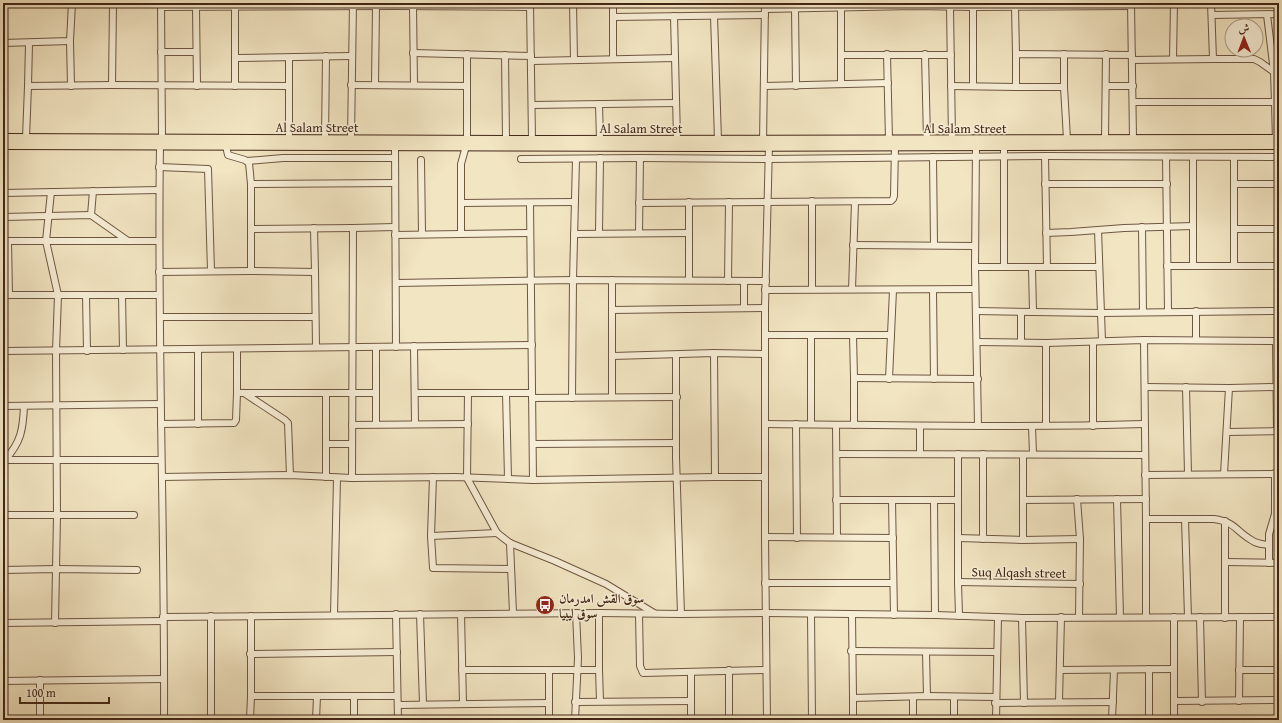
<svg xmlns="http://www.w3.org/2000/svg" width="1282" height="723" font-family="'Gentium Book Plus',Amiri,serif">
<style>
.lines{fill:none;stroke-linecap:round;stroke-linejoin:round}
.minor-casing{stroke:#6f5642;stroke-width:8}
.major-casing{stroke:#432617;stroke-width:10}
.minor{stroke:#f7eed7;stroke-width:6}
.major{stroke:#f2e5c2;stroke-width:8}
.labels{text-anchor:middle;stroke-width:3;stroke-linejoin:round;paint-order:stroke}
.street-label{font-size:13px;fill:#432617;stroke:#f7eed7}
.poi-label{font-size:13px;font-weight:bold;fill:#432617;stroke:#f7eed7;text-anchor:start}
</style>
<rect width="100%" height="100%" fill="#f2e5c2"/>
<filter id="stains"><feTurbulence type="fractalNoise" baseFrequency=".005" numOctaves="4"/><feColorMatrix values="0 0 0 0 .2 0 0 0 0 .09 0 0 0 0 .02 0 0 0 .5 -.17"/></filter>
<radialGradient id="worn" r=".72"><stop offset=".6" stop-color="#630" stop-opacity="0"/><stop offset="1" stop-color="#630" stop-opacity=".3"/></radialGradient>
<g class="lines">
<defs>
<g id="minor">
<polyline points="161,3 162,139"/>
<polyline points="573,3 574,60"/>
<polyline points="1131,3 1133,139"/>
<polyline points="1211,3 1213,59"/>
<polyline points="530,4 532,140"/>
<polyline points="413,6 414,85"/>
<polyline points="161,7 395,6 530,7"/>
<polyline points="950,7 952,140"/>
<polyline points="1015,7 1016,54"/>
<polyline points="196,8 197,86"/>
<polyline points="841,8 841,84"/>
<polyline points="765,9 914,6 973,7 1131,6"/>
<polyline points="795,9 796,86"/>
<polyline points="1212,15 1279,14"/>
<polyline points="674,16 677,139"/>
<polyline points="714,16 718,140"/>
<polyline points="613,17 765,15"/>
<polyline points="70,41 71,86"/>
<polyline points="3,43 70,41 72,3"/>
<polyline points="29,43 28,86 112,85 289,86"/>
<polyline points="161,52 196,52"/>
<polyline points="413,53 531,56"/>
<polyline points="467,54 467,139"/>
<polyline points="887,54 889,140"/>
<polyline points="925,54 927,140"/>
<polyline points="1064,54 1064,87 1067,139"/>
<polyline points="505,55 506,139"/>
<polyline points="841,55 951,55"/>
<polyline points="235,58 351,56"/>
<polyline points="289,58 289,139"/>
<polyline points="613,59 613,3"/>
<polyline points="1173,59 1174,3"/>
<polyline points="1132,60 1213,59 1254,59 1260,62 1274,72"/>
<polyline points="532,61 675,58"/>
<polyline points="112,85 113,3"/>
<polyline points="351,85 467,86"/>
<polyline points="375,85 376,6"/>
<polyline points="235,86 235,3"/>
<polyline points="765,86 888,83"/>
<polyline points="951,86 1016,87 1016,54 1132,55"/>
<polyline points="973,86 973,7"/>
<polyline points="1106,86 1133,86"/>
<polyline points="1016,87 1064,87"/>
<polyline points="1133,102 1275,102 1274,72 1267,15"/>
<polyline points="1275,102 1276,142"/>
<polyline points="599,104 600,140"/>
<polyline points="532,105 676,103"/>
<polyline points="26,138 28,86"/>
<polyline points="325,139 326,56"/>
<polyline points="351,139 353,3"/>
<polyline points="1105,139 1106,54"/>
<polyline points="763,143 765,3"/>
<polyline points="1004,145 1004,266"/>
<path d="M160,146C157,337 165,529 164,720"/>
<polyline points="226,146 228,155 245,160 249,163 251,184 251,271"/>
<polyline points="395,146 396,347"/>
<polyline points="976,146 975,267 978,426"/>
<polyline points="1045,156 1047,267"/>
<polyline points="933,157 934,245"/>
<polyline points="1166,157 1168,311"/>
<polyline points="1193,157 1193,266"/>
<polyline points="1234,157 1234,266 1279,266"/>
<polyline points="521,159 640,158 769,159 1045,156 1279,157"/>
<polyline points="421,160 422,234"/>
<polyline points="247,161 283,158 395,158"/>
<polyline points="159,167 208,169 211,271"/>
<polyline points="251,184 395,183"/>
<polyline points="1045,184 1167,184"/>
<polyline points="1234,184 1279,184"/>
<polyline points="51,192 46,241 58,295 56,351 57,515 55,623"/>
<polyline points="3,193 159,190"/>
<polyline points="689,202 689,280"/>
<polyline points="461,203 575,202"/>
<polyline points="530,203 533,480"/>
<polyline points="639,203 891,201 893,199 894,196 895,146"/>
<polyline points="91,215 93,191"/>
<polyline points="3,217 91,215 128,241"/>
<polyline points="1142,227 1143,312"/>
<polyline points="251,229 353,228"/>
<polyline points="1234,229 1279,229"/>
<polyline points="1098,230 1102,341"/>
<polyline points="461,233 461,164 466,146"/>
<polyline points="599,233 600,158"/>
<polyline points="639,233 640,158"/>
<polyline points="1046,233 1071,232 1124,228 1193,226"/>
<polyline points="574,234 689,233"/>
<polyline points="395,235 530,233"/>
<polyline points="3,241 159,241"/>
<polyline points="8,241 9,295"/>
<polyline points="853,245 975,246"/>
<polyline points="1167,266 1234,266"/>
<polyline points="975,267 1099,267"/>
<polyline points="1032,267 1033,312"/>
<polyline points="159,272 251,271 315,272 314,228"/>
<polyline points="315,272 316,347"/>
<polyline points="612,280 612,397"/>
<polyline points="728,281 729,202"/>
<polyline points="744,281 744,308"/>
<polyline points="396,283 573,280 766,281"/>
<polyline points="812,289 812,201"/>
<polyline points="852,289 855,202"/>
<polyline points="765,290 975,289"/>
<polyline points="933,290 934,379"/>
<polyline points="3,295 159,295"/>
<polyline points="86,295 87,351"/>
<polyline points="122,295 123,350"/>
<polyline points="612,310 765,308"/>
<polyline points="976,311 1101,313 1279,311"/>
<polyline points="1021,312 1021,342"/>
<polyline points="160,317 315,317"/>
<polyline points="765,335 891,335"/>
<polyline points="811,335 811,424"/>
<polyline points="853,335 854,378 854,425"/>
<polyline points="1144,340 1146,519 1146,617"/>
<polyline points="1196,340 1196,311"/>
<polyline points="1276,341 1277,431"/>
<polyline points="977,342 1046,343 1144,340 1279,341"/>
<polyline points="1093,342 1093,426"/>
<polyline points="1046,343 1046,425"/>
<polyline points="414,346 415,424"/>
<polyline points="237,349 237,393 326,393"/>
<polyline points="3,351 532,345"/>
<polyline points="714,353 715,477"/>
<polyline points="676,355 676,457 681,614"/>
<polyline points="613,356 714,353 765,354"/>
<polyline points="854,378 978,379"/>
<polyline points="889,379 893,290"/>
<polyline points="1145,387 1229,388 1276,387"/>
<polyline points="1186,387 1188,474"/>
<polyline points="244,393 285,420 288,423 290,475"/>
<polyline points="416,393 532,393"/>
<polyline points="468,393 467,478 497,533 510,543 555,561 606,584 654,613"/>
<polyline points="506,393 508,479"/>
<polyline points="532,398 677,397"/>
<polyline points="572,398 573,280 576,159"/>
<polyline points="3,406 160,404"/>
<polyline points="161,424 234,423 236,420 237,393"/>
<polyline points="198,424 198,349"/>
<polyline points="376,424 376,347"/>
<path d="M766,424C892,425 1018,428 1144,424"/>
<polyline points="796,424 797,538"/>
<polyline points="352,425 468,424"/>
<polyline points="836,425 837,537"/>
<polyline points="1032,426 1033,454"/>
<polyline points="1227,432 1279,431"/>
<polyline points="352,444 326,444 326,393 376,393"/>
<polyline points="533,444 676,443"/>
<polyline points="920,453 920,426"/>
<polyline points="837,454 1145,455"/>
<polyline points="958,454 958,582 959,616"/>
<polyline points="1023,455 1023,540"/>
<polyline points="3,460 161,460"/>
<path d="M5,460C21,442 23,430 24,406"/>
<polyline points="1224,474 1229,388"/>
<polyline points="1145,475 1279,474"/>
<polyline points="162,477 290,475 352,478 455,477 533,480 715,477 765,477"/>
<polyline points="326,477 326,444"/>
<polyline points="433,477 431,536 433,568 511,569"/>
<polyline points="352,478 353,228 395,227"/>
<polyline points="1077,499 1080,539 1079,617"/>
<polyline points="1117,499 1120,617"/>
<polyline points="836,500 958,500"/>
<polyline points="892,500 894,615"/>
<polyline points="934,500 935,615"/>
<polyline points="1023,500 1146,499"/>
<polyline points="3,515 134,515"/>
<path d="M1146,519H1214C1236,522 1236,532 1253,541C1257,544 1263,544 1268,545"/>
<polyline points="1185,519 1188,617"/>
<polyline points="431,536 497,533"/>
<polyline points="765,537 893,538"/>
<polyline points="958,538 1023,540 1080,539"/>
<polyline points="983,539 983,454"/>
<polyline points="510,543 513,613"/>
<polyline points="1226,562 1279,563"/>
<polyline points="1269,563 1269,534 1275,514 1275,473"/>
<polyline points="3,570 56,569 137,570"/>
<polyline points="958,582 1080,584"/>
<polyline points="765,583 893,583"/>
<polyline points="599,613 599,670"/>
<polyline points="396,614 398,720"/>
<polyline points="420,614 423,704"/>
<polyline points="461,614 463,704"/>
<polyline points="639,614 640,666 643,673 766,670"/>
<polyline points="811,614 812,720"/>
<polyline points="334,615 337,478"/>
<polyline points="852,615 853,698 927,696 995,697"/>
<polyline points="251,616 251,696 397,696"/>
<polyline points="163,617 599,613 681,614 766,613 935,615 1022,618 1279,617"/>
<polyline points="1174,617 1174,720"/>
<polyline points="1200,617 1202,702"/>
<polyline points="1022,618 1024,703"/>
<polyline points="1225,618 1225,521"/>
<polyline points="3,623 163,621"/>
<polyline points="851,651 997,652"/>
<polyline points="926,652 927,696"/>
<polyline points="250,654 397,652"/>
<polyline points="1149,669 1149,720"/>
<polyline points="462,670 599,670 600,701"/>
<polyline points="1060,670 1174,669"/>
<polyline points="1239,670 1279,670"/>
<polyline points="3,681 164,679"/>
<polyline points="954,697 954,720"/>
<polyline points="853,698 853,720"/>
<polyline points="1175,701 1279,700"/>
<polyline points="1239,701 1240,617"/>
<polyline points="575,702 691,701"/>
<polyline points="1059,702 1061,617"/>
<polyline points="995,703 1113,702"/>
<polyline points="398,705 549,703"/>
<polyline points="40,720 40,680"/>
<polyline points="211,720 211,616"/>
<polyline points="250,720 251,696"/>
<polyline points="316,720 317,696"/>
<polyline points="354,720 354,696"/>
<polyline points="549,720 549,670"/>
<polyline points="575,720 578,658 576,613"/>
<polyline points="691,720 691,672"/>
<polyline points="729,720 729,670"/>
<polyline points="767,720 765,537 765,308 769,144"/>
<polyline points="913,720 913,697"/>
<polyline points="996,720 998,617"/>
<polyline points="1112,720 1114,670"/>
</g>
<g id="major">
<polyline points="3,138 532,140 1279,139"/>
<polyline points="3,145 714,147 1279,145"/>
</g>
</defs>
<use href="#minor" class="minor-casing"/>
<use href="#major" class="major-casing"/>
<use href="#minor" class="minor"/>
<use href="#major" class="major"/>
</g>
<defs>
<symbol id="bus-disc" viewBox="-11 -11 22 22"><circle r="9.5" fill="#8f2418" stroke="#f7eed7"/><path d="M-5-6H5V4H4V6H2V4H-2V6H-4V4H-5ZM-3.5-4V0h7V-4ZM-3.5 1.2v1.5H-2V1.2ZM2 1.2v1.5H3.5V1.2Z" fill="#fff"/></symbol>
</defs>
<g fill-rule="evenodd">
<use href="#bus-disc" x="534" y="594" width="22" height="22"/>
</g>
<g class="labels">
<g class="street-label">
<text x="317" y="132">Al Salam Street</text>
<text x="641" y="133">Al Salam Street</text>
<text x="965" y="133">Al Salam Street</text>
<text transform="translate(1019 572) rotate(1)" y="5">Suq Alqash street</text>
</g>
<g class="poi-label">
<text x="559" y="603">سوق القش امدرمان<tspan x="559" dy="15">سوق ليبيا</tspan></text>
</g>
</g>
<rect width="1282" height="723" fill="none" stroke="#f2e5c2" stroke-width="16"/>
<rect x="4" y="4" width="1274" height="715" fill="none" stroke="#432617" stroke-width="2"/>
<rect x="8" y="8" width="1266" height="707" fill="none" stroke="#432617"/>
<g transform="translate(1244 38) rotate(359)"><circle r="19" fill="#f7eed7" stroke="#af9e8a"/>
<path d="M0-3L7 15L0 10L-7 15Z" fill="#8f2418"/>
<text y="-6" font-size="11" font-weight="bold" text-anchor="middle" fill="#432617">ش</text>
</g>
<path d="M20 697v6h89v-6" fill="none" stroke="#432617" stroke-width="2"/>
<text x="26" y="697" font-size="12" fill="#432617" stroke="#f7eed7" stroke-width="3" paint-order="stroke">100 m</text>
<rect width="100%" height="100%" filter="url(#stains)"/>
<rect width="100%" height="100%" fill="url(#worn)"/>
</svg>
